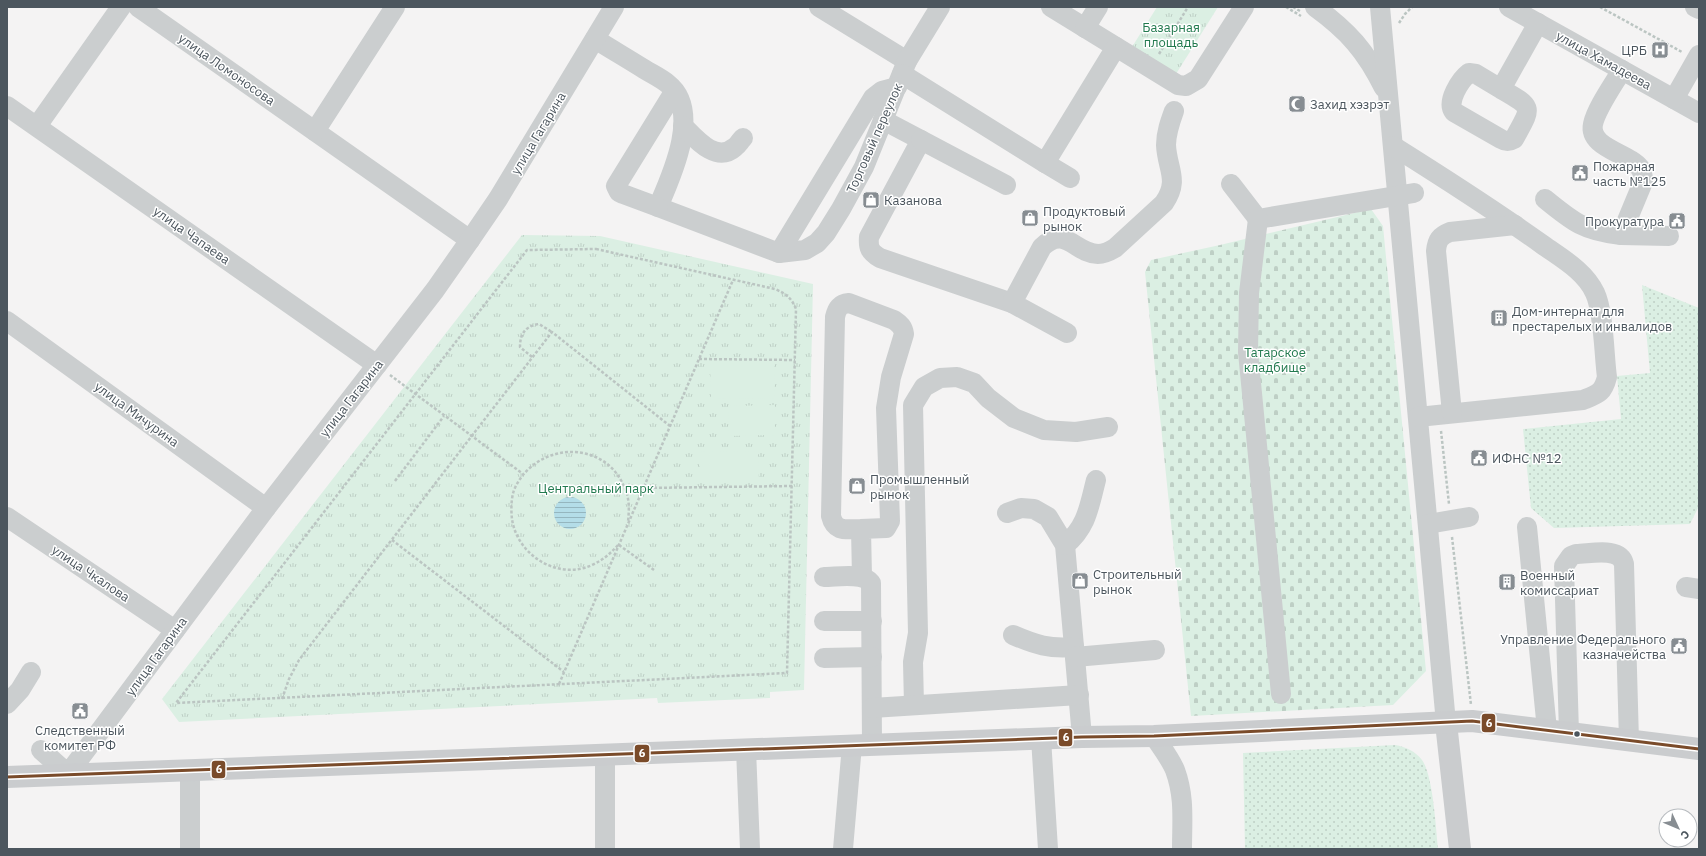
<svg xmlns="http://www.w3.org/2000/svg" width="1706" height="856" font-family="'IBM Plex Sans',sans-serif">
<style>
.grass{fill:url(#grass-dots)}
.cemetery{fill:url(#cemetery-stones)}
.park{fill:url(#park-tufts)}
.pitch{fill:#dbefe3}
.water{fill:url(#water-rules)}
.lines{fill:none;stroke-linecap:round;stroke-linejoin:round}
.path{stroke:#bbc5c2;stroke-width:2.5;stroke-dasharray:3 2;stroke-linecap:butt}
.minor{stroke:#cbcecf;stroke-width:20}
.major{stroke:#caccce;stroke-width:22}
.bus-1-casing{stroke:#fff;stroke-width:6}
.bus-1{stroke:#7a4b2a;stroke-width:3}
.bus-dot{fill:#4c565e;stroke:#fff;stroke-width:1.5}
.labels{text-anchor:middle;stroke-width:3;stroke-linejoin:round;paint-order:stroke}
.park-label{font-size:13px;fill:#227a4f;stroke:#fff}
.poi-label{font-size:13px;fill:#4c565e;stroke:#fff;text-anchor:start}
.street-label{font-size:13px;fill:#4c565e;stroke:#fff}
.line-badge{stroke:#fff;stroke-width:1.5}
.badge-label{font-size:11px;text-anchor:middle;font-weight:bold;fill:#fff}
</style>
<defs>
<pattern id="grass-dots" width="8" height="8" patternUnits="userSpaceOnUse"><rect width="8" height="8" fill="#dbefe3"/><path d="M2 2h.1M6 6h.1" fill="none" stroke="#becfc5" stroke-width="1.8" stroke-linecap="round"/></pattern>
<pattern id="cemetery-stones" width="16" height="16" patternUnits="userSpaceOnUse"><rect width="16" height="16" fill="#dbefe3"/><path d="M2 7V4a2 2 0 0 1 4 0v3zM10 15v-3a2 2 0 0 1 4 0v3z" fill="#becfc5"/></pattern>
<pattern id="park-tufts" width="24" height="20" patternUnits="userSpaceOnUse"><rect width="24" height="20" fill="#dbefe3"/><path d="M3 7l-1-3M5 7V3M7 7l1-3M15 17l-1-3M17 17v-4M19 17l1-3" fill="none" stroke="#becfc5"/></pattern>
<pattern id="water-rules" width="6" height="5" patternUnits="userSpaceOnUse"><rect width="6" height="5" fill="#b4dde8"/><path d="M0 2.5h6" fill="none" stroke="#95b6bf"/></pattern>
</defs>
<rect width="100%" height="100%" fill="#f4f3f3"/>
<g class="grass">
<polygon points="1642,285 1699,308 1699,506 1690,524 1554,528 1531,508 1523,429 1621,419 1617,376 1650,373"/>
<path d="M1395,745C1406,747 1415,751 1422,760C1433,775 1436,829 1438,849H1245L1243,753Z"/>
</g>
<polygon class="cemetery" points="1371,209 1383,226 1426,671 1393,705 1191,716 1145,272 1151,260 1220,245"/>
<g class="park">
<polygon points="1157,7 1218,7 1176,74 1132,47"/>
<polygon points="522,235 600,236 813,284 804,690 770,692 770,698 658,703 657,698 179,722 162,699"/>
</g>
<g class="pitch">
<polygon points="710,362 774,362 775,398 711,399"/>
<polygon points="775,405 775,435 729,436 728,406"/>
<polygon points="758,451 759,482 700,483 700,452"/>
</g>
<circle class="water" cx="570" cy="513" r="16"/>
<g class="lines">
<g class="path">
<polyline points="1286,7 1301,16"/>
<polyline points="1293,7 1300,11"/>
<polyline points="1600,7 1682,52"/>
<polyline points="1399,23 1405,14 1412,7"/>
<polyline points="1159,54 1188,7"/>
<path d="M596,249L775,289C786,294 791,297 796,309L787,673L176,703L527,250Z"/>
<path d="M532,357L520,347C520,333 526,326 539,324L552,332"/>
<polyline points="699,359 795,360"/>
<polyline points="390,375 523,474"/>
<polyline points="1441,431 1449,504"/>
<polyline points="395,481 444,416"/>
<polyline points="644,488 792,486"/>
<polyline points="1452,537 1471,705"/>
<polyline points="392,540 564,672"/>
<path d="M618,545C610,554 603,560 592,565C558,581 517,555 512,519C511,510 511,499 514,490C535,441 606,438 625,489C630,500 629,511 628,522"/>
<polyline points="619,545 654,570"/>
<polyline points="559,684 733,280"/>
<polyline points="282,699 289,679 299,660 552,332 670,426"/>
</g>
<g class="minor">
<polyline points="138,7 470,240"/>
<polyline points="819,7 907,61"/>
<polyline points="1051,7 1178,85 1186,86 1198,79 1244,7"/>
<path d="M1315,7C1348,31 1366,51 1384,88"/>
<polyline points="1380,7 1446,723"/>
<polyline points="1509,7 1699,113"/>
<polyline points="1695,7 1699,9"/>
<polyline points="1085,28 1098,7"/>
<path d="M595,39C611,49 628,59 644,69C652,74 661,78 668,84C702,111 671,177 658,207L779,253L805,250L817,243L826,233L841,209L864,167L907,61L940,7"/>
<polyline points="902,74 1045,163 1116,47"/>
<path d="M1501,89C1534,108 1532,106 1514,139C1509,142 1506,142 1501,139L1454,112C1446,102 1460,80 1469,73L1476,74L1501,89L1538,23"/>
<polyline points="1674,99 1699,55"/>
<polyline points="7,106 377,365"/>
<path d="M883,120L921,140L869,237C868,248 870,252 880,258L1012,303"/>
<polyline points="37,126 121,7"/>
<path d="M683,126C695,138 716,164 735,147C738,145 740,141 743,138"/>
<polyline points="315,131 395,7"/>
<polyline points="921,140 1006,185"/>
<path d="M1393,146C1444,178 1494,210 1543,245C1561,258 1585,271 1595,293C1604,312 1604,356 1607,377C1603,393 1598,394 1583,400L1418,417"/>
<polyline points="1045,163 1070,178"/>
<polyline points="1231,184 1258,219 1414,193"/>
<path d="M1545,199C1573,222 1584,231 1621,235L1643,182C1643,177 1643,172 1640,168C1629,153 1588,148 1593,124C1596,109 1613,85 1622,70"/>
<polyline points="658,207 623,194 619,192 616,186 674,92"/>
<polyline points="1258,219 1249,293 1248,352 1281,694"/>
<polyline points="1621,235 1669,236"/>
<polyline points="779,253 873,98 882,91 897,87"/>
<polyline points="7,321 266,508"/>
<path d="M1067,333L1012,303L1042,247C1066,225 1074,253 1098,254C1105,254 1110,251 1115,248L1164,203C1180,180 1167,169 1166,145C1166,133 1170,122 1174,111"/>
<path d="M1452,413L1436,251C1437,240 1440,236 1450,232L1515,225"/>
<polyline points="1007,513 1021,508 1034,509 1048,517 1065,545 1082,737"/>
<polyline points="7,517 175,630"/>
<polyline points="1428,524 1469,517"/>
<polyline points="1527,527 1547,730"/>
<path d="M861,529L886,528L890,521L886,408L891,377L904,334C903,327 900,324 894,320L849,303C840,304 837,308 835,317L831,516C835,533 847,529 861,529L862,577"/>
<path d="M1065,545C1087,527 1089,507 1096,480"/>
<path d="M824,577C838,577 862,572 871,583L872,745"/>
<polyline points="1686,587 1699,589"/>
<polyline points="824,621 872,621"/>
<path d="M1013,635C1036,645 1049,649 1074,647"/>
<polyline points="1075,657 1155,650"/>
<polyline points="824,658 872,657"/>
<polyline points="7,704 20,690 31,672"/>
<polyline points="914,705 913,662 918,633 913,405 924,387 940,378 957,377 974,383 988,398 1014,418 1044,430 1076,432 1108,427"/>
<polyline points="872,708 1079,695"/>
<path d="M1569,733L1564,566L1571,556L1576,554C1590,554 1620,546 1624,564L1629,741"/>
<path d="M1154,736C1161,747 1170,758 1175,770C1185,797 1182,821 1182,849"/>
<polyline points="1041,738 1048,849"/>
<polyline points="746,749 750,849"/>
<polyline points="41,750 68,774 266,508 435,290 470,240 498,199 614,7"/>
<polyline points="190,849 190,770"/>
<polyline points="605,849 605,755"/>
<polyline points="843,849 852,745"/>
</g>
<g class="major">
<polyline points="1446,723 1460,849"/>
<polyline points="7,777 1082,737 1154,736 1472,721 1699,749"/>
</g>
<defs>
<polyline id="bus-1" points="7,777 1082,737 1154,736 1472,721 1699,749"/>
</defs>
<use href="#bus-1" class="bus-1-casing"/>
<use href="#bus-1" class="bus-1"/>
</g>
<defs>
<symbol id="hospital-square" viewBox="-11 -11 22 22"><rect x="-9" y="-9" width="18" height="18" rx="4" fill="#878d92" stroke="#fff"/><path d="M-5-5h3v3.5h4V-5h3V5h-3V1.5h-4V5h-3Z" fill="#fff"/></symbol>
<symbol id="mosque-square" viewBox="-11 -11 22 22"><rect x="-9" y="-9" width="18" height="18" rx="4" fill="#878d92" stroke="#fff"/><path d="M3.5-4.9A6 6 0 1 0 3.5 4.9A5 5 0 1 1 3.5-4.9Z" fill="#fff"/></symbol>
<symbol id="civic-square" viewBox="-11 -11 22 22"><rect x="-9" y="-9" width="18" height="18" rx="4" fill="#878d92" stroke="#fff"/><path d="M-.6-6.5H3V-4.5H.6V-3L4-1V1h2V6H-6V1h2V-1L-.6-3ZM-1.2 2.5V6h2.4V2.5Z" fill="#fff"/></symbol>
<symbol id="shop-square" viewBox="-11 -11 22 22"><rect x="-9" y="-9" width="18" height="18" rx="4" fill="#878d92" stroke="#fff"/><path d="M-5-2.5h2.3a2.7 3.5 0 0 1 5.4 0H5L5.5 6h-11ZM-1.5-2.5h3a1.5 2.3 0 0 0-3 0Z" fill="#fff"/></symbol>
<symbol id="building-square" viewBox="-11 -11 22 22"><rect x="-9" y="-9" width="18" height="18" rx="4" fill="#878d92" stroke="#fff"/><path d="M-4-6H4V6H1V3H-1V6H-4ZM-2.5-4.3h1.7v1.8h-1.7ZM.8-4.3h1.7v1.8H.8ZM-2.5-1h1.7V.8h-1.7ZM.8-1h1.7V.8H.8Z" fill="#fff"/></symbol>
</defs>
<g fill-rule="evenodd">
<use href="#hospital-square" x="1650" y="40" width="20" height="20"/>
<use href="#mosque-square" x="1287" y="94" width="20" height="20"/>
<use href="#civic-square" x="1570" y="163" width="20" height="20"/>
<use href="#shop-square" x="861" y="190" width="20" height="20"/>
<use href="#shop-square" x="1020" y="208" width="20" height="20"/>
<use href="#civic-square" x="1667" y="211" width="20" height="20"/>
<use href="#building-square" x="1489" y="308" width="20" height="20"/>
<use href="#civic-square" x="1469" y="448" width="20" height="20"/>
<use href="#shop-square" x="847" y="476" width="20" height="20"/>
<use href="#shop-square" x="1070" y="571" width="20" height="20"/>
<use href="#building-square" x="1497" y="572" width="20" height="20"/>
<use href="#civic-square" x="1669" y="636" width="20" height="20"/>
<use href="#civic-square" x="70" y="701" width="20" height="20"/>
</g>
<circle class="bus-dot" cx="1577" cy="734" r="3.5"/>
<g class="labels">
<g class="park-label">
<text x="1171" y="32">Базарная<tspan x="1171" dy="15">площадь</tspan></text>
<text x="1275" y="357">Татарское<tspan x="1275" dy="15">кладбище</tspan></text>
<text x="596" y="493">Центральный парк</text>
</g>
<g class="poi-label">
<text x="1647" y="55" text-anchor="end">ЦРБ</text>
<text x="1310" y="109">Захид хэзрэт</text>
<text x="1593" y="171">Пожарная<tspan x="1593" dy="15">часть №125</tspan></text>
<text x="884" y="205">Казанова</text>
<text x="1043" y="216">Продуктовый<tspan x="1043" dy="15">рынок</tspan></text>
<text x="1664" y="226" text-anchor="end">Прокуратура</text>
<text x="1512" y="316">Дом-интернат для<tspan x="1512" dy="15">престарелых и инвалидов</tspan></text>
<text x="1492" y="463">ИФНС №12</text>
<text x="870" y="484">Промышленный<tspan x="870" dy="15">рынок</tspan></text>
<text x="1093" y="579">Строительный<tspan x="1093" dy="15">рынок</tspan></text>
<text x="1520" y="580">Военный<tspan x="1520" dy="15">комиссариат</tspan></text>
<text x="1666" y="644" text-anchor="end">Управление Федерального<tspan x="1666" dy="15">казначейства</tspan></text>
<text x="80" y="735" text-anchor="middle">Следственный<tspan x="80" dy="15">комитет РФ</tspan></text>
</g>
<g class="street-label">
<text transform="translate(1604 60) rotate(29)" y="5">улица Хамадеева</text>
<text transform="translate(227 69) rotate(35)" y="5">улица Ломоносова</text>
<text transform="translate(538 133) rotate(-59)" y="5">улица Гагарина</text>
<text transform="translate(874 138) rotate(-66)" y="5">Торговый переулок</text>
<text transform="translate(192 235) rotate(35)" y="5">улица Чапаева</text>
<text transform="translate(351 398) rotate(-52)" y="5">улица Гагарина</text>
<text transform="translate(137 414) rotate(36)" y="5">улица Мичурина</text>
<text transform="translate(91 573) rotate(34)" y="5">улица Чкалова</text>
<text transform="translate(156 656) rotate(-54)" y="5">улица Гагарина</text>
</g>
</g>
<g class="line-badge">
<rect x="1481" y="713" width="15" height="20" rx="4" fill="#7a4b2a"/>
<rect x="1058" y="728" width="15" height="19" rx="4" fill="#7a4b2a"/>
<rect x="634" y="744" width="16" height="19" rx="4" fill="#7a4b2a"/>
<rect x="211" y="760" width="15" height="19" rx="4" fill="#7a4b2a"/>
</g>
<g class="badge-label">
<text x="1489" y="727">6</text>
<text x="1066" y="741">6</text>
<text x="642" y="757">6</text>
<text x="219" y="773">6</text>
</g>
<rect width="1706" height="856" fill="none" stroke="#4c565e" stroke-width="16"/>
<g transform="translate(1678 828) rotate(134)"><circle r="19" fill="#ffffff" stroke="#b7bbbf"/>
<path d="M0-3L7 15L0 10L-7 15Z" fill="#878d92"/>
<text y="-6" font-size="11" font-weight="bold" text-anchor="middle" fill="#4c565e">С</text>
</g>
</svg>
